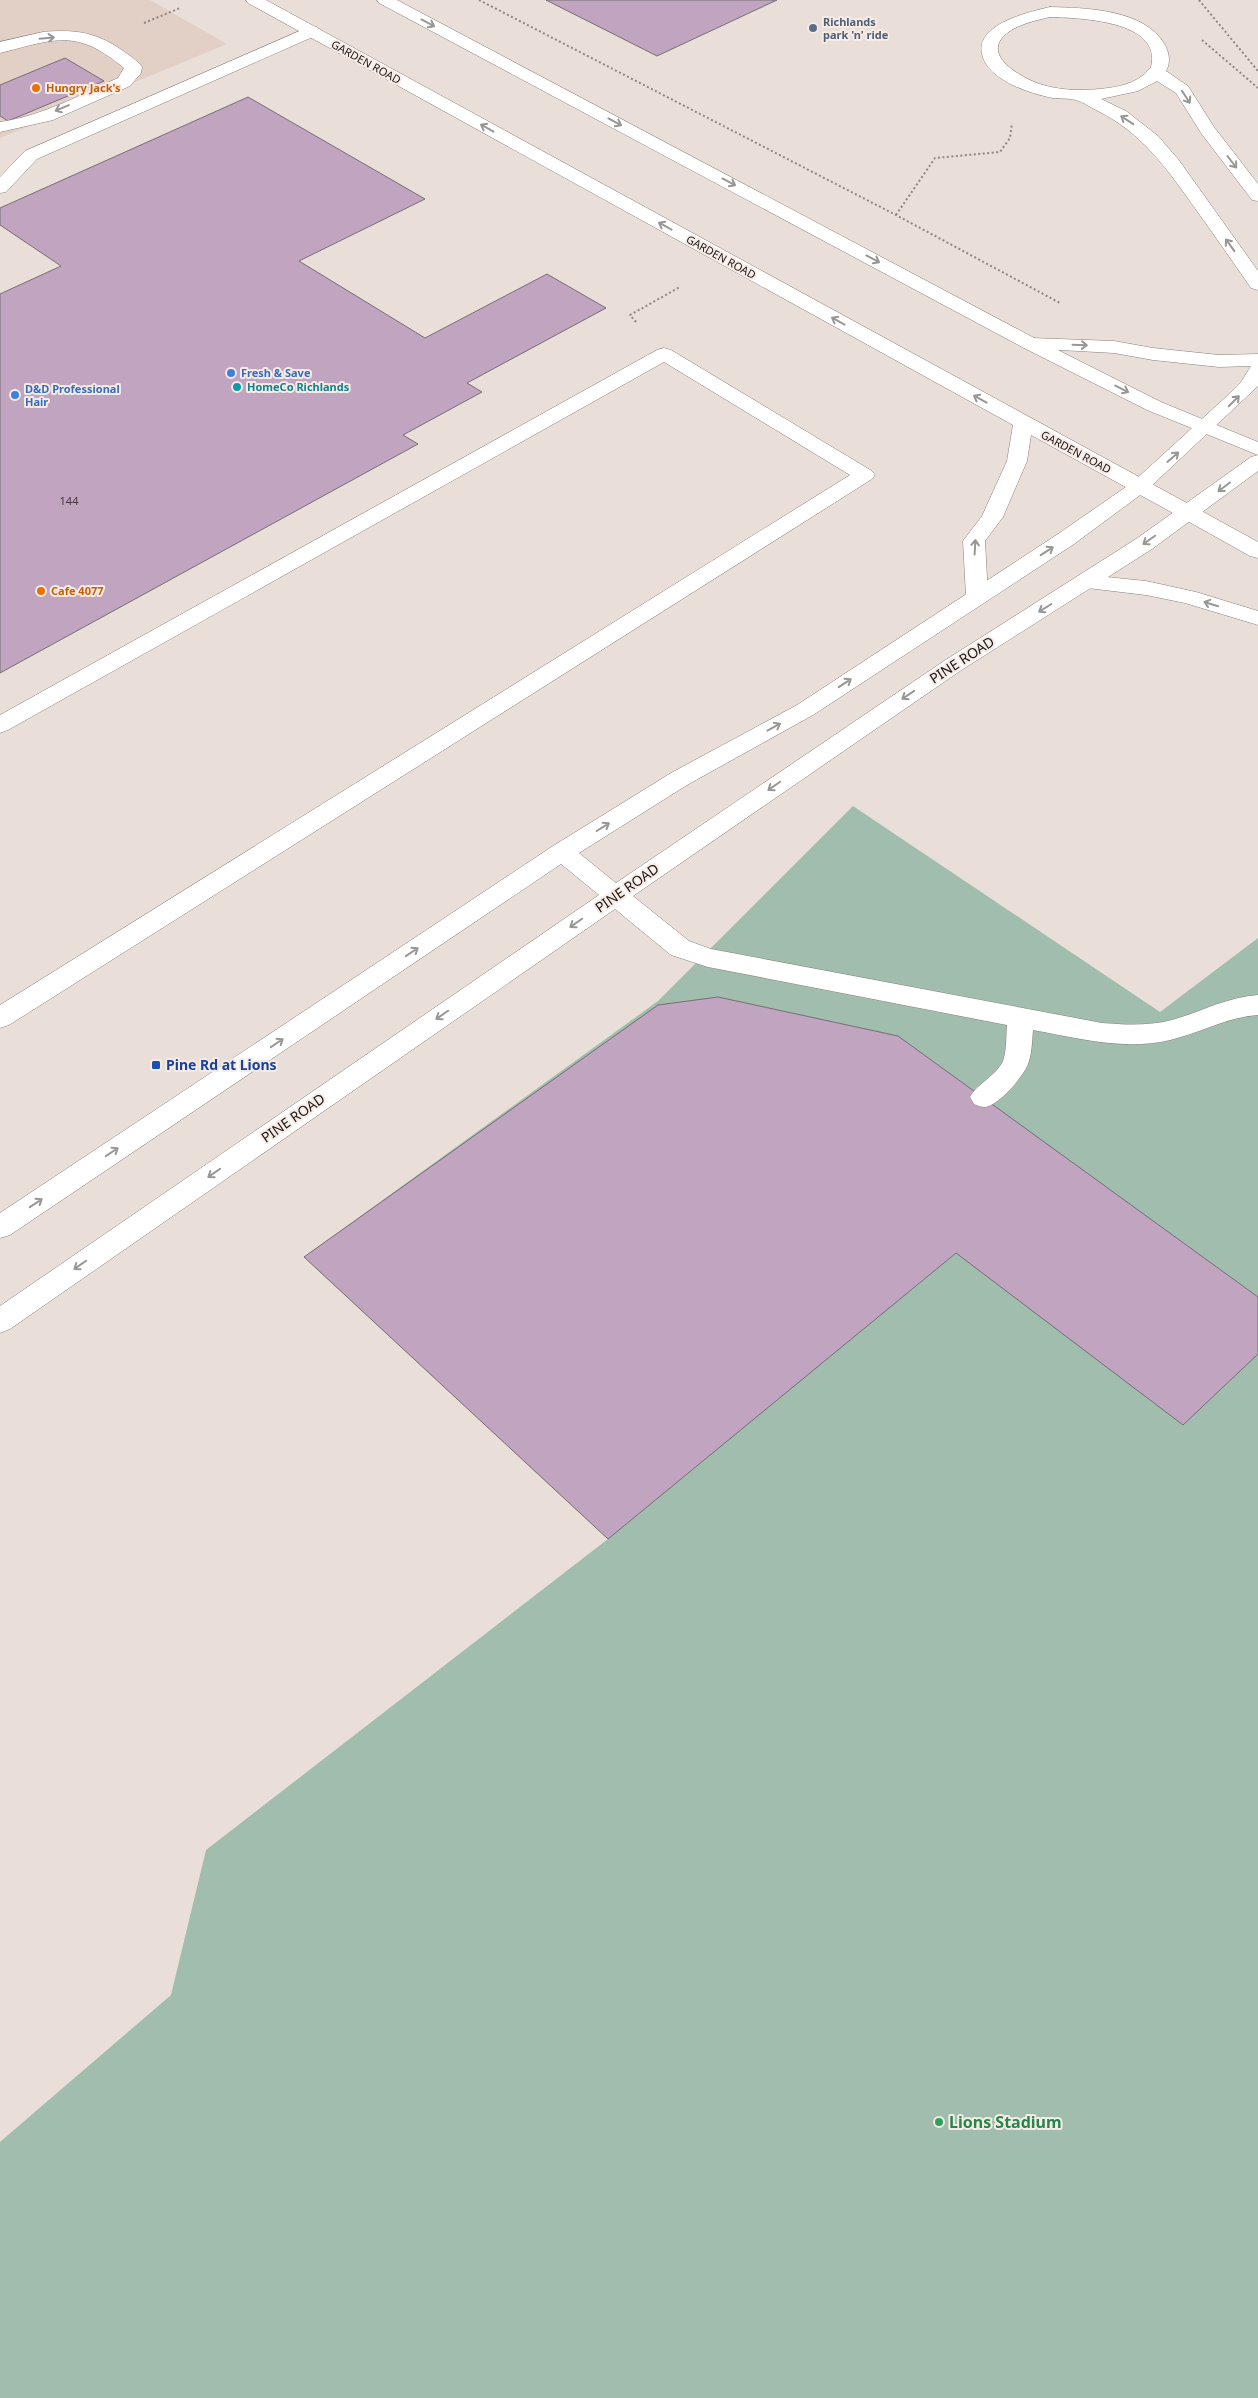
<svg xmlns="http://www.w3.org/2000/svg" width="1258" height="2398" font-family="'Noto Sans',sans-serif">
<style>
.built{fill:#e2cfc6}
.green{fill:#a1bdad}
.building{fill:#c0a4c0;stroke:#766e76}
.lines{fill:none;stroke-linecap:round;stroke-linejoin:round}
.minor-casing{stroke:#8a807b;stroke-width:1}
.major-casing{stroke:#8a807b;stroke-width:1}
.highway-casing{stroke:#8a807b;stroke-width:1}
.path{stroke:#8f8783;stroke-width:2;stroke-dasharray:2 2.5;stroke-linecap:butt}
.minor{fill:#fff;fill-rule:evenodd}
.major{fill:#fff;fill-rule:evenodd}
.highway{fill:#fff;fill-rule:evenodd}
.oneway{stroke:#989796}
.service-dot{fill:#5c6f8a;stroke:#f7ebe6;stroke-width:2}
.food-dot{fill:#e8710a;stroke:#f7ebe6;stroke-width:2}
.shop-dot{fill:#3f7fe0;stroke:#f7ebe6;stroke-width:2}
.culture-dot{fill:#0f9aa8;stroke:#f7ebe6;stroke-width:2}
.transit-dot{fill:#1a4fb4;stroke:#f7ebe6;stroke-width:2}
.leisure-dot{fill:#2e9e5b;stroke:#f7ebe6;stroke-width:2}
.labels{text-anchor:middle;stroke-width:4;stroke-linejoin:round;paint-order:stroke}
.far-service-label{font-size:11px;font-weight:bold;fill:#4e5e75;stroke:#f7ebe6;text-anchor:start}
.far-street-label{font-size:11px;fill:#1b1715;stroke:#f7ebe6}
.far-food-label{font-size:11px;font-weight:bold;fill:#c56008;stroke:#f7ebe6;text-anchor:start}
.far-shop-label{font-size:11px;font-weight:bold;fill:#366cbe;stroke:#f7ebe6;text-anchor:start}
.far-culture-label{font-size:11px;font-weight:bold;fill:#0d838f;stroke:#f7ebe6;text-anchor:start}
.number-label{font-size:11px;fill:#443a40}
.street-label{font-size:14px;fill:#1b1715;stroke:#f7ebe6}
.transit-label{font-size:14px;font-weight:bold;fill:#164399;stroke:#f7ebe6;text-anchor:start}
.near-leisure-label{font-size:16px;font-weight:bold;fill:#27864d;stroke:#f7ebe6;text-anchor:start}
</style>
<rect width="100%" height="100%" fill="#eaded9"/>
<polygon class="built" points="0,0 150,0 227,44 0,138"/>
<polygon class="green" points="853,806 1160,1012 1258,938 1258,2398 0,2398 0,2142 171,1995 206,1850 608,1539 304,1257 658,1001"/>
<g class="building">
<polygon points="546,0 777,0 657,56"/>
<polygon points="65,58 104,81 8,121 0,116 0,85"/>
<polygon points="248,97 425,199 299,261 425,338 547,274 606,308 467,383 482,392 403,435 418,444 0,673 0,294 61,266 0,225 0,208"/>
<polygon points="718,997 898,1036 1258,1297 1258,1354 1183,1425 956,1253 608,1539 304,1257 658,1005"/>
</g>
<g class="lines">
<defs>
<g id="minor">
<path d="M1050,7C1086,8 1145,9 1165,45C1169,53 1171,62 1166,71L1188,86L1214,127L1258,184V201L1252,200L1201,133L1176,93L1157,81L1138,91L1101,99L1126,111L1158,136L1178,159L1258,271V290L1251,288C1233,262 1215,236 1197,211C1167,169 1143,133 1096,110C1090,107 1083,102 1076,100C1069,98 1060,99 1053,98C1031,94 987,80 982,54C975,24 1029,12 1050,7ZM1050,17C1078,18 1163,20 1151,67C1141,81 1124,86 1108,88C1087,91 1063,91 1043,85C1028,81 984,59 1002,38C1013,25 1034,21 1050,17Z"/>
<polygon points="311,26 317,27 319,31 317,35 37,159 6,192 0,193 0,177 25,151"/>
<path d="M43,32C85,28 106,36 139,63L142,67L141,73L130,86L53,120L0,132V122C42,116 80,95 118,78L124,68C76,28 56,39 0,53V42Z"/>
<path d="M1031,338L1114,341L1153,348L1219,355L1258,354V386L1147,490L1074,544L813,715L687,785L579,853L616,883L944,661L1136,539L1251,457L1258,455V471L1152,549L960,671L633,896L689,941L711,949L1102,1023C1125,1025 1149,1026 1172,1020C1201,1012 1227,997 1258,995V1015C1227,1017 1200,1033 1170,1040C1124,1051 1078,1038 1033,1030C1032,1040 1032,1054 1028,1064C1023,1077 999,1105 985,1107C981,1107 977,1105 974,1104L970,1097C978,1083 996,1076 1003,1061C1007,1051 1006,1035 1007,1025L708,967L671,955L615,909L10,1329L0,1333V1306L599,895L561,864L10,1235L0,1238V1213L553,846L671,773L797,705L1058,534L1133,482L1227,396L1241,382L1251,366L1219,367L1153,360L1114,353L1024,348L1021,344L1024,340Z"/>
<polygon points="664,348 671,350 872,471 875,475 872,479 9,1025 0,1028 0,1005 850,475 664,362 8,730 0,733 0,715 657,350"/>
</g>
<g id="major">
<polygon points="246,0 266,0 1196,508 1200,513 1196,518 1189,520 1182,518 1031,435 1027,461 1003,517 985,541 988,596 985,601 977,603 969,601 966,596 963,541 982,516 1007,461 1013,425 248,3"/>
<polygon points="377,0 397,0 1038,340 1161,402 1258,442 1258,455 1147,410 1024,348 379,3"/>
</g>
<g id="highway">
<polygon points="1189,506 1196,508 1258,542 1258,558 1250,556 1182,518 1178,513 1182,508"/>
<polygon points="1087,575 1146,581 1196,592 1258,611 1258,625 1185,603 1146,595 1079,587 1076,582 1079,577"/>
</g>
</defs>
<use href="#minor" class="minor-casing"/>
<use href="#major" class="major-casing"/>
<use href="#highway" class="highway-casing"/>
<g class="path">
<polyline points="479,0 896,215 1060,303"/>
<polyline points="1199,0 1258,71"/>
<polyline points="144,23 180,8"/>
<polyline points="1202,40 1258,88"/>
<polyline points="896,215 935,158 1000,152 1010,138 1012,123"/>
<polyline points="636,322 630,315 680,287"/>
</g>
<use href="#minor" class="minor"/>
<use href="#major" class="major"/>
<use href="#highway" class="highway"/>
</g>
<defs><path id="oneway-shaft" d="M-6 0H5M1.5-3L5.5 0L1.5 3" fill="none" stroke-width="1.6" stroke-linecap="round" stroke-linejoin="round" transform="scale(1.25)"/></defs>
<g class="oneway">
<use href="#oneway-shaft" transform="translate(428 23) rotate(28)"/>
<use href="#oneway-shaft" transform="translate(47 38) rotate(-5)"/>
<use href="#oneway-shaft" transform="translate(1186 97) rotate(57)"/>
<use href="#oneway-shaft" transform="translate(62 108) rotate(157)"/>
<use href="#oneway-shaft" transform="translate(1127 120) rotate(-147)"/>
<use href="#oneway-shaft" transform="translate(615 122) rotate(28)"/>
<use href="#oneway-shaft" transform="translate(487 128) rotate(-151)"/>
<use href="#oneway-shaft" transform="translate(1232 162) rotate(53)"/>
<use href="#oneway-shaft" transform="translate(729 182) rotate(28)"/>
<use href="#oneway-shaft" transform="translate(665 226) rotate(-151)"/>
<use href="#oneway-shaft" transform="translate(1230 245) rotate(-126)"/>
<use href="#oneway-shaft" transform="translate(873 259) rotate(28)"/>
<use href="#oneway-shaft" transform="translate(838 321) rotate(-151)"/>
<use href="#oneway-shaft" transform="translate(1080 345) rotate(2)"/>
<use href="#oneway-shaft" transform="translate(1122 389) rotate(27)"/>
<use href="#oneway-shaft" transform="translate(980 399) rotate(-151)"/>
<use href="#oneway-shaft" transform="translate(1234 401) rotate(-45)"/>
<use href="#oneway-shaft" transform="translate(1173 457) rotate(-41)"/>
<use href="#oneway-shaft" transform="translate(1224 487) rotate(143)"/>
<use href="#oneway-shaft" transform="translate(1149 540) rotate(145)"/>
<use href="#oneway-shaft" transform="translate(975 547) rotate(-87)"/>
<use href="#oneway-shaft" transform="translate(1047 551) rotate(-33)"/>
<use href="#oneway-shaft" transform="translate(1211 604) rotate(-163)"/>
<use href="#oneway-shaft" transform="translate(1045 608) rotate(148)"/>
<use href="#oneway-shaft" transform="translate(845 683) rotate(-33)"/>
<use href="#oneway-shaft" transform="translate(908 695) rotate(146)"/>
<use href="#oneway-shaft" transform="translate(774 727) rotate(-29)"/>
<use href="#oneway-shaft" transform="translate(774 786) rotate(145)"/>
<use href="#oneway-shaft" transform="translate(603 827) rotate(-32)"/>
<use href="#oneway-shaft" transform="translate(576 923) rotate(145)"/>
<use href="#oneway-shaft" transform="translate(412 952) rotate(-34)"/>
<use href="#oneway-shaft" transform="translate(442 1015) rotate(145)"/>
<use href="#oneway-shaft" transform="translate(277 1043) rotate(-34)"/>
<use href="#oneway-shaft" transform="translate(112 1152) rotate(-34)"/>
<use href="#oneway-shaft" transform="translate(214 1173) rotate(145)"/>
<use href="#oneway-shaft" transform="translate(36 1203) rotate(-33)"/>
<use href="#oneway-shaft" transform="translate(80 1265) rotate(145)"/>
</g>
<circle class="service-dot" cx="813" cy="28" r="5"/>
<g class="food-dot">
<circle cx="36" cy="88" r="5"/>
<circle cx="41" cy="591" r="5"/>
</g>
<g class="shop-dot">
<circle cx="231" cy="373" r="5"/>
<circle cx="15" cy="395" r="5"/>
</g>
<circle class="culture-dot" cx="237" cy="387" r="5"/>
<rect class="transit-dot" x="151" y="1060" width="10" height="10" rx="2.5"/>
<circle class="leisure-dot" cx="939" cy="2122" r="5"/>
<g class="labels">
<g class="far-service-label">
<text x="823" y="26">Richlands<tspan x="823" dy="13">park 'n' ride</tspan></text>
</g>
<g class="far-street-label">
<text transform="translate(366 62) rotate(29)" y="4">GARDEN ROAD</text>
<text transform="translate(721 257) rotate(29)" y="4">GARDEN ROAD</text>
<text transform="translate(1076 452) rotate(28)" y="4">GARDEN ROAD</text>
</g>
<g class="far-food-label">
<text x="46" y="92">Hungry Jack's</text>
<text x="51" y="595">Cafe 4077</text>
</g>
<g class="far-shop-label">
<text x="241" y="377">Fresh &amp; Save</text>
<text x="25" y="393">D&amp;D Professional<tspan x="25" dy="13">Hair</tspan></text>
</g>
<g class="far-culture-label">
<text x="247" y="391">HomeCo Richlands</text>
</g>
<g class="number-label">
<text x="69" y="505">144</text>
</g>
<g class="street-label">
<text transform="translate(962 660) rotate(-33)" y="5">PINE ROAD</text>
<text transform="translate(627 888) rotate(-35)" y="5">PINE ROAD</text>
<text transform="translate(293 1118) rotate(-35)" y="5">PINE ROAD</text>
</g>
<g class="transit-label">
<text x="166" y="1070">Pine Rd at Lions</text>
</g>
<g class="near-leisure-label">
<text x="949" y="2128">Lions Stadium</text>
</g>
</g>
</svg>
